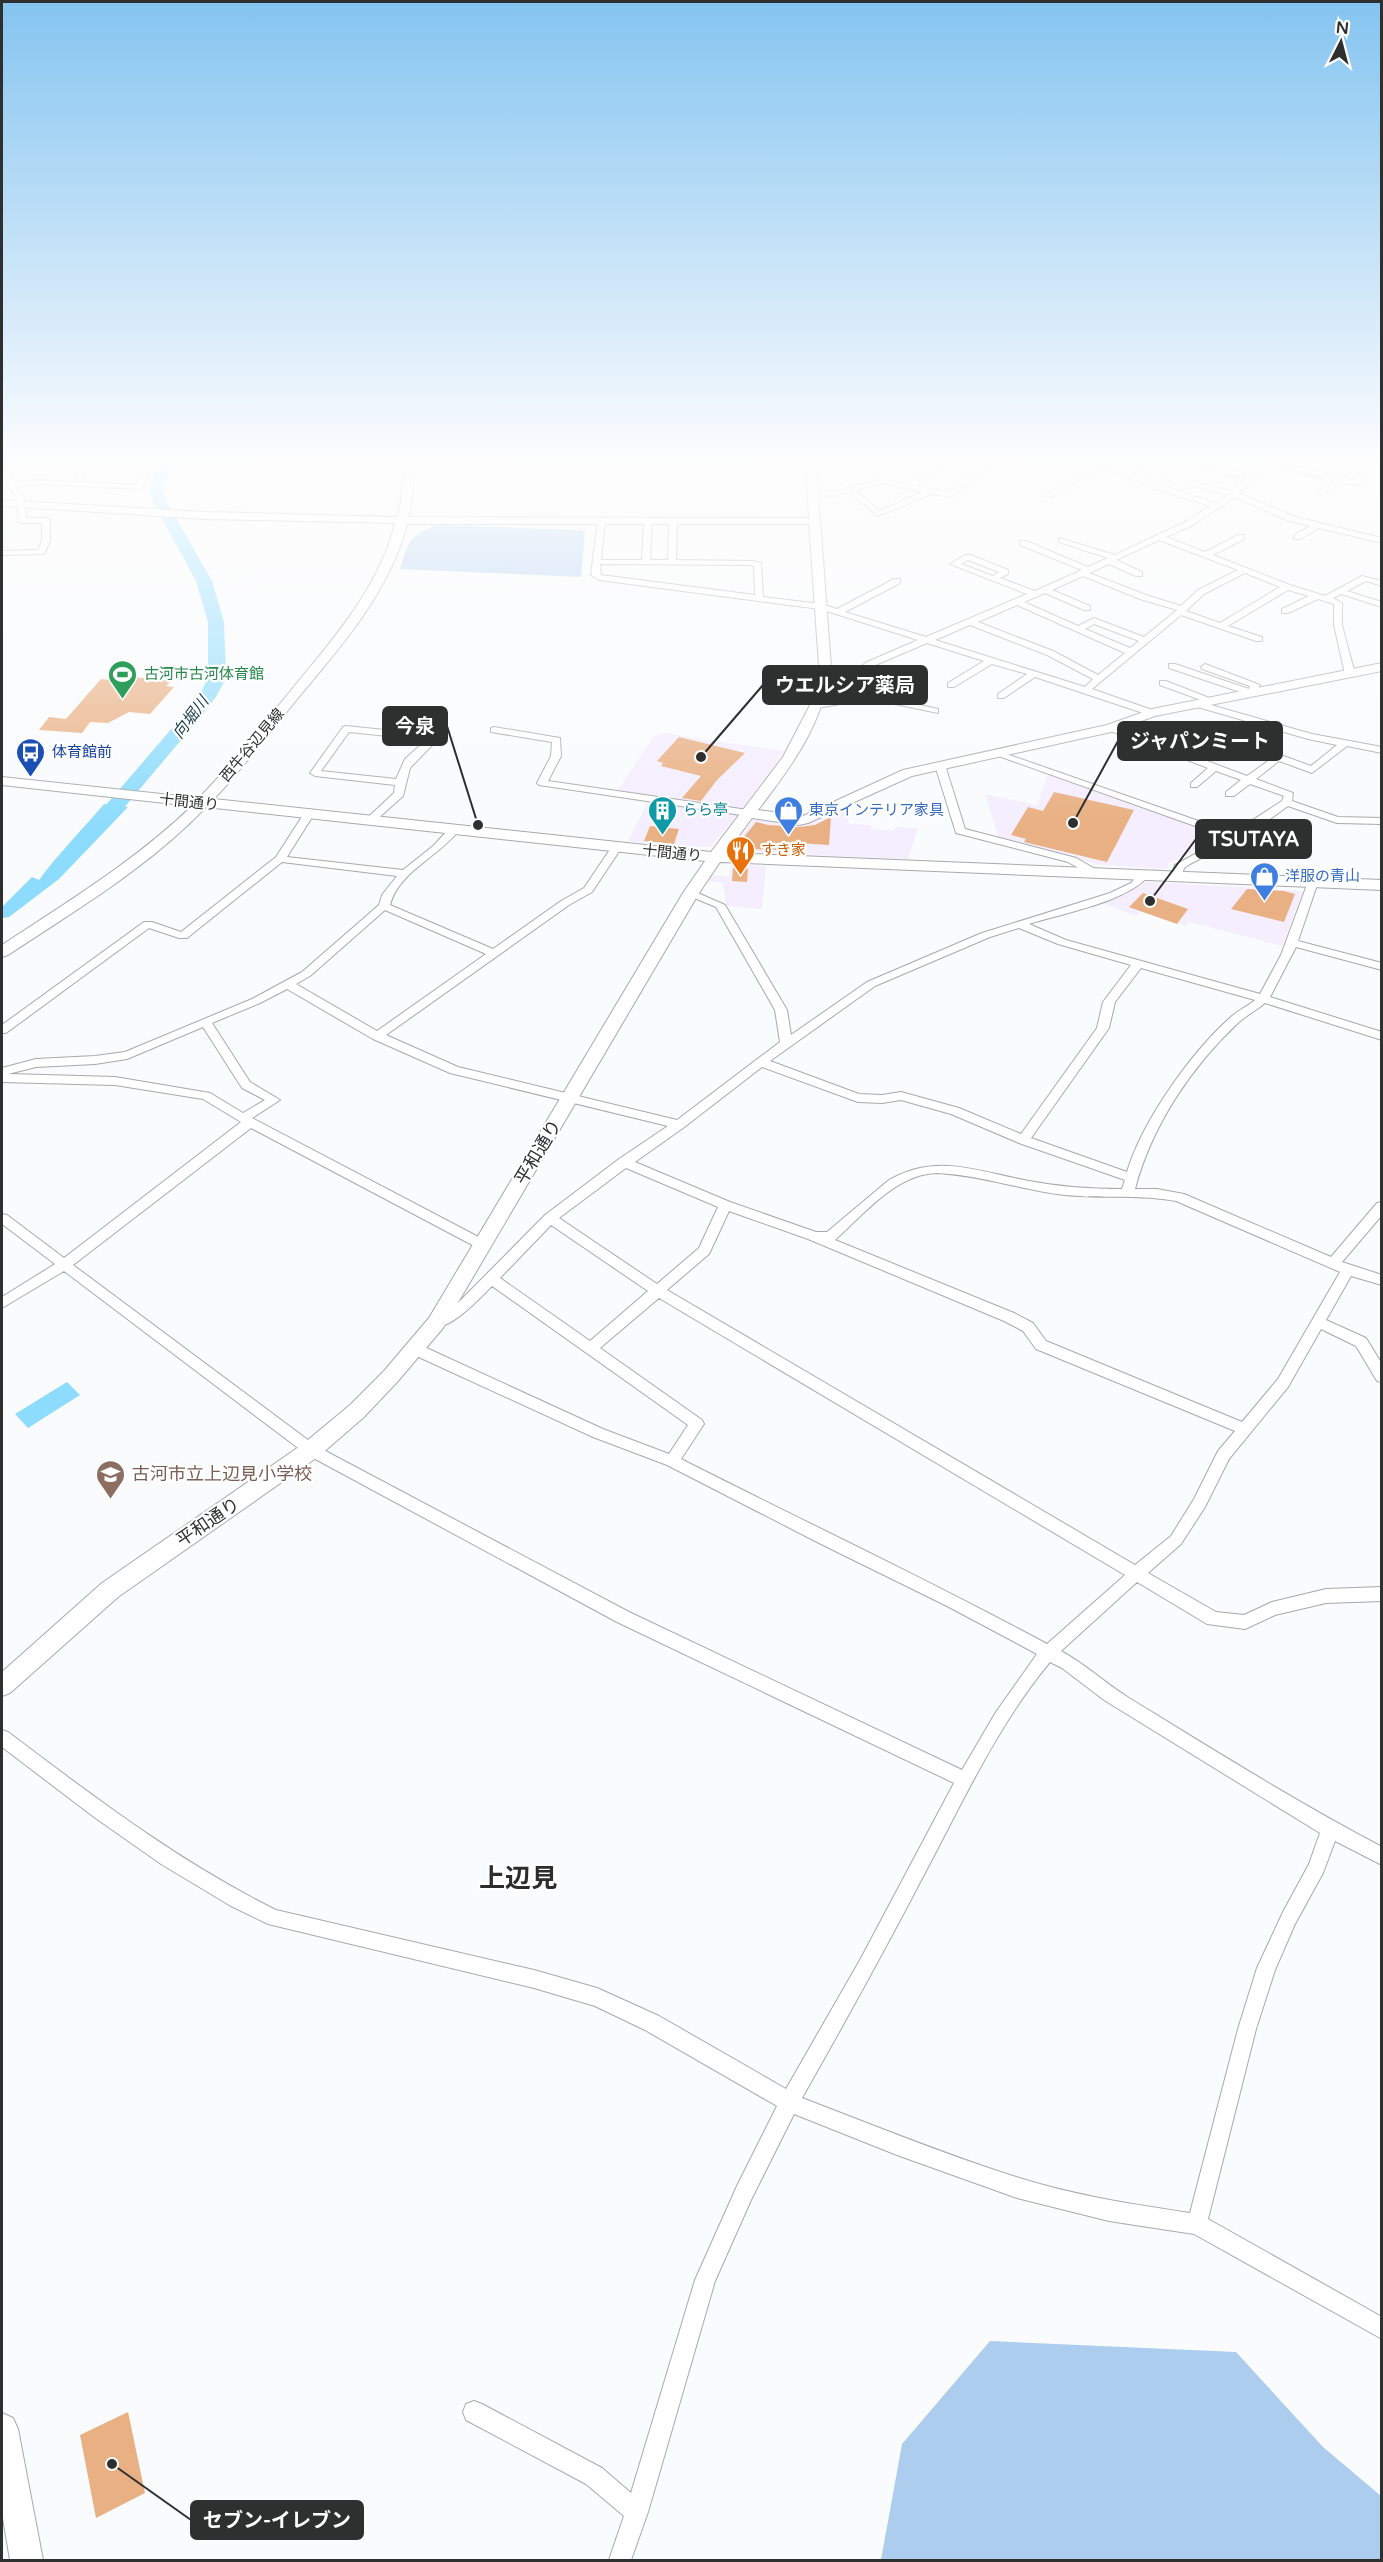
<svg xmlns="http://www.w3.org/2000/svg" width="1383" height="2562" font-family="'Varela Round','Noto Sans JP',sans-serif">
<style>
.commercial{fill:#f4eeff}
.green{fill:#accdee}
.water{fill:#8edcfd}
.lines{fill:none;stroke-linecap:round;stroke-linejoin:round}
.river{fill:#8edcfd;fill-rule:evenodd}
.building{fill:#e9b083}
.street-casing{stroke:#a8a9aa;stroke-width:2}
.secondary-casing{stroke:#a8a9aa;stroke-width:2}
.street{fill:#fff;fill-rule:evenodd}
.secondary{fill:#fff;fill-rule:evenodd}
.labels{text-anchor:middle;stroke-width:4.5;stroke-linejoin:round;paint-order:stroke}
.far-leisure-label{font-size:15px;fill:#27864d;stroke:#fff;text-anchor:start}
.far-street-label{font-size:15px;fill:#2e2f2f;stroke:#fff}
.far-transit-label{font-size:15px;fill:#164399;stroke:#fff;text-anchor:start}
.far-culture-label{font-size:15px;fill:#0d838f;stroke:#fff;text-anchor:start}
.far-shop-label{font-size:15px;fill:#366cbe;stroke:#fff;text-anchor:start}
.far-food-label{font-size:15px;fill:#c56008;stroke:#fff;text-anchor:start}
.far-water-label{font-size:16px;font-style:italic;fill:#173b49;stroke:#fff}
.street-label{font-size:18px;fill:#2e2f2f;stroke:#fff}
.education-label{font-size:18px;fill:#785e54;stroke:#fff;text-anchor:start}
.near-quarter-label{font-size:26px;font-weight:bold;fill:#2d2d2e;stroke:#fff}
.leader{fill:none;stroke:#2e2f2f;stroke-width:2}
.callout-dot{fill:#2e2f2f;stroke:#fff;stroke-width:2}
.callout{fill:#2e2f2f;stroke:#2e2f2f;stroke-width:2}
.callout-label{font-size:20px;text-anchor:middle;font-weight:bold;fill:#fff}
</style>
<rect width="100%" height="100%" fill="#fafbfc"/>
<g class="commercial">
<polygon points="665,733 700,739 785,751 742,809 738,810 616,793 653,737"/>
<polygon points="1048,774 1223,836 1169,863 1167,869 1101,865 999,839 985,794 1037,805"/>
<polygon points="648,802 736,813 738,815 710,847 692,847 628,841"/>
<polygon points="847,805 849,824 871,825 871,829 893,831 896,827 918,828 908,859 740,852 733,846 753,820 798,824 817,821"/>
<polygon points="731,865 766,866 762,909 726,906 723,883 707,880 709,875 729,877"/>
<polygon points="1144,882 1243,887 1303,891 1282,946 1190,922 1185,926 1141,912 1135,916 1102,903 1127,894"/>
</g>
<g class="green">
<path d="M437,525L580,530L585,532L581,577L400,569C409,541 408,536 437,525Z"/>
<polygon points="990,2341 1236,2352 1323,2447 1381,2496 1381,2560 881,2560 902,2444"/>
</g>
<g class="water">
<path d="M104,804L128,807L59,879L9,917L2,918V907L32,877L39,880C58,854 82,830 104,804Z"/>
<polygon points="67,1382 80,1395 28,1428 15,1414"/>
</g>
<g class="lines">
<polygon class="river" points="158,466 172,466 162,487 168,504 212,581 224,622 226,678 216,697 198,720 101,835 87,835 84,831 87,827 186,712 199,696 208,678 208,622 196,581 154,504 148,487"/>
</g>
<g class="building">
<polygon points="114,675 171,681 166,686 174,687 150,714 129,712 108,723 90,722 82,733 39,730 49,717 66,719 101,679 109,680"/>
<polygon points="679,737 745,753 717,780 701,801 682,798 701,776 661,766 663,763 657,761"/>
<polygon points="1054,792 1134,810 1107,862 1024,842 1026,839 1011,835 1028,807 1043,811"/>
<polygon points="831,817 829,845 799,843 798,851 735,848 756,822 768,825 799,827 815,825"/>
<polygon points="650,826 679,829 674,844 644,841"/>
<polygon points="733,868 748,869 747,882 732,881"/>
<polygon points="1247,889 1284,891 1295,894 1284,922 1231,909"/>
<polygon points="1143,893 1188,909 1177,924 1129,907"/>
<polygon points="128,2412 145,2493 96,2518 80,2435"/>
</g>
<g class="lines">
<defs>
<g id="street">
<polygon points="77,466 85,466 82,482 136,485 142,466 150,466 143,487 139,489 39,484 16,487 24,496 26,518 46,518 50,520 50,541 44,554 2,555 2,551 38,550 42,541 42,523 19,523 16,496 8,487 6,478 2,477 2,473 12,475 14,482 39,480 75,482"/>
<path d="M934,466H943L916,486L947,492L981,466H990L951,497L931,494L878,516L849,492C838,495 819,500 809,494L813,492L837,491L882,479L908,484ZM882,483L922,492L879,511L856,490Z"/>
<path d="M1094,466H1114L1158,484L1215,503L1228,495L1190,485V481L1232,491L1246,479L1195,466H1210L1250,475L1259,466H1268L1239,493L1295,517L1382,538V543L1319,528L1300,539H1294V535L1311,526L1289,521L1235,497L1191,526L1166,537L1205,552L1238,535H1244V539L1213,555L1290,585L1325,596L1362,576L1382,581V586L1366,581L1347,591L1382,602V607L1341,594L1333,598L1342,603V625L1355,674L1353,676L1345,674L1334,625V604L1318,599L1288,613H1282V609L1309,596L1288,590L1228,626L1262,637V641H1256L1181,615L1092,689L1155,711V715H1149L1035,677L1004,698H998V694L1027,674L992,664L954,687H948V683L984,661L927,643L873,666L863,673L851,690L938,709V713L847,694L840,704L818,708L815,707V703L834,700L857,669L867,662L918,640L820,609L599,580L591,575L598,519L605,521L601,560H642L644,521L648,519L652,521L650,560H668L669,521L673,519L677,521L676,560L752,561L761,563L763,597L821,604L837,609L894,579H900V583L845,612L926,637L1027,594L950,564L965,555H971L1008,570V574L1000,578L1035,591L1082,570L1020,545V541H1026L1088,567L1108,558L1059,542V538L1115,555L1185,522L1210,506L1152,488L1104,466L1052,497L1045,495ZM1159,540L1238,570L1198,590L1181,606L1146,595L1089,573L1109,564L1136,576H1142V572L1116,560ZM968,560L999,572L993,576L961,564ZM600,564L751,565L754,566L755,595L601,575ZM1245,573L1280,587L1220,623L1186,611L1204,594ZM1083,576L1140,599L1177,610L1144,637L1094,618L1078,626L1024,602L1045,593L1084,610H1090V606L1052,590ZM1017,605L1125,653L1098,675L1053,651L978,622ZM1094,624L1139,641L1130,648L1085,629ZM970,625L1047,655L1093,679L1085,687L935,640Z"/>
<polygon points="1132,466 1143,466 1161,474 1171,466 1180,466 1162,479"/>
<polygon points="1280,466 1294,466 1353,480 1366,467 1373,469 1358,485 1342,483 1321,495 1317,493 1318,491 1335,482"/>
<polygon points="1169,664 1175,664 1249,689 1250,686 1202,669 1201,667 1205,664 1260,685 1255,695 1252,696 1169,668"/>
<polygon points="1160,681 1166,681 1217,701 1209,703 1160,685"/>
<polygon points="1197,701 1312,734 1382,747 1382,753 1347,746 1312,773 1279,761 1256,779 1293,793 1292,801 1338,817 1382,818 1382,824 1337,823 1288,806 1256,829 1190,864 1184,868 1181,878 1177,879 1172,876 1175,865 1226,837 990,753 998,751 1233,833 1282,801 1284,796 1250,784 1234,796 1226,796 1226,792 1241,780 1216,771 1197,787 1191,787 1191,783 1208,768 1108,730 1108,726 1114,726 1247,776 1278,754 1311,766 1337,745 1308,739 1194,706 1194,702"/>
<path d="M346,726L434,735L439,738L410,768L403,796L373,823L369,824L364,821L394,793L395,785L315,776L310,773L343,727ZM349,732L426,740L405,759L396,779L321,771Z"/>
<polygon points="494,727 560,738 561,756 548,781 748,810 753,813 748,816 539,785 537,783 551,756 552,742 491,732 491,728"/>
<polygon points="940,762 945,765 965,829 1076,858 1097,870 1097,874 1089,874 1068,862 956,833 935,765"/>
<path d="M309,811L314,814L287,857L403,870L433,846L450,828H458L459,830C439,857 399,871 390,905L493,949L561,901L584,888L613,845H621L622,847L592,892L569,905L386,1035L458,1067L677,1120L780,1042L775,1010L716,907L687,895L686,893L691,890L725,905L787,1010L791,1035L867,982L982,933L1110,893L1131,883L1140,873L1144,872L1149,875C1128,902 1063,913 1029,924L1066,940L1260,994L1281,955L1308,882L1313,879L1318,882L1298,941L1382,963V970L1296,947L1270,997L1382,1032V1040L1265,1003C1257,1010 1247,1015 1239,1022C1191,1067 1152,1125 1135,1189H1157L1184,1194L1331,1257L1377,1203L1382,1202V1215L1342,1262L1382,1275V1285L1351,1276L1326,1320L1366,1338L1382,1364V1382L1377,1381L1356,1346L1321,1329L1288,1387L1229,1459L1205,1507L1181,1544L1148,1573L1216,1612L1244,1615L1272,1602L1326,1589L1382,1587V1601L1326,1603L1275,1615L1245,1629L1207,1624L1137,1582L1061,1651C1085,1664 1105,1683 1129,1698C1212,1749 1295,1801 1382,1847V1865L1335,1841L1323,1873L1295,1924L1275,1970L1256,2029L1208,2219L1382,2317V2339L1194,2234L1109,2221L1017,2198L897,2155L794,2114L751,2200L715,2281L648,2512L631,2560H609L624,2516L586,2484L466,2420L463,2412L466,2404L474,2401L482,2404L602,2468L631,2493L695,2280L737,2186L777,2106L645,2030L595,2006L534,1988L268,1924L231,1906L161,1864L94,1817L2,1747V1730L8,1732C94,1797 179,1862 276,1910L534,1970L597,1988L659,2016L786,2089L860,1960L954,1783L617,1622L306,1454L64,1271L2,1308V1297L55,1264L2,1224V1214L7,1215L64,1258L241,1122L203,1099L115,1085L2,1082V1068L36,1059L95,1056L125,1052L252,999L302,972L379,905L382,895L397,876L282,862L187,938H179L149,928L6,1033H2V1025L144,922H152L181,932L276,857L305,812ZM385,910L486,954L377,1031L296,984L310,976ZM1019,928L1058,944L1131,965L1103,1002L1097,1028L1021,1134L959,1108L901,1092L882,1095L859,1094L770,1061L875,986L990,937ZM1141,968L1255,1000C1248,1006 1239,1010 1232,1016C1192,1051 1142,1121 1127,1172L1031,1138L1109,1028L1115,1002ZM287,989L373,1039L450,1073L668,1126L619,1159L545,1215L458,1303L431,1319L429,1323L431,1327C449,1332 480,1298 492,1286L688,1425L669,1454L603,1429L420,1345H410L408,1349L410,1353L593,1437L667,1465L821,1544L947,1606L1037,1654L996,1712L962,1770L629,1612L316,1446L73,1265L251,1128L478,1248H488L490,1245L488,1242L252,1118L280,1100L250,1082L212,1023L260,1003ZM203,1027L242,1088L265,1100L243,1113L210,1093L115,1077L8,1074L36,1067L95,1064L127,1059ZM762,1067L858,1102L882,1103L901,1100L951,1114L1019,1143L1125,1180L1122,1189C1091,1189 1060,1187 1029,1181C979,1172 937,1152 889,1180L827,1232H816L730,1202L635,1162L683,1128ZM626,1168L718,1207L699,1248L657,1284L559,1218ZM937,1173C980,1175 1022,1190 1065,1195C1102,1199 1140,1194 1176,1201L1340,1272L1278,1379L1242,1422L1046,1341L1033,1323L1014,1313L835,1240C864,1214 896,1174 937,1173ZM729,1211L808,1239L1004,1321L1023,1331L1036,1349L1235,1431L1218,1451L1194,1499L1171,1536L1135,1565L667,1290L709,1254ZM551,1225L648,1291L590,1341L500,1278ZM659,1298L1125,1575L1047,1644C927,1579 803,1521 681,1459L704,1424L702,1420L600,1348ZM1050,1662L1062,1668L1104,1700L1320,1833L1309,1864L1283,1912L1257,1968L1238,2029L1190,2213C1131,2204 1072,2195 1016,2177C943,2154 873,2125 802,2098C845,2022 887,1946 927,1869C964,1799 999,1723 1050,1662Z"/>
</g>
<g id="secondary">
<path d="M404,466H414L412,501L408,517L809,518L806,466H816L831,666C822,725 794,763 758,810L803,816L903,770L1107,725L1152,709L1382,663V671L1155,716L1111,732L912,776L808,823L799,825L752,818L726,853L1382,880V890L720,862L699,893L443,1328L398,1381L364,1417L319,1456L118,1597L10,1693L2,1696V1672L102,1583L303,1444L350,1405L384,1371L429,1318L683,893L705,861L206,807C149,867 76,910 8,955L2,957V945C67,902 135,861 192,806L2,785V777L199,798C228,768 254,736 280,704C324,649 378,593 395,523L205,519L2,506V500L205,512L397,517L401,501ZM407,524H809L819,666L809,707L783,757L711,852L214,799C242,769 267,736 293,704C337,651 390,593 407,524Z"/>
<polygon points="2,2413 13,2418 18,2429 43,2560 10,2560 2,2512"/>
</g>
</defs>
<use href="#street" class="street-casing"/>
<use href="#secondary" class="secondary-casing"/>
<use href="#street" class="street"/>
<use href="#secondary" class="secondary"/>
</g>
<linearGradient id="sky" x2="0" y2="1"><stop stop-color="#84c4f0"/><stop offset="0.56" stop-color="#fdfdfe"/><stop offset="1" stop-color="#fdfdfe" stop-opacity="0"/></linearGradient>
<rect width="1383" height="825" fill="url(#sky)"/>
<defs>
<symbol id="stadium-pin" viewBox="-11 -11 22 30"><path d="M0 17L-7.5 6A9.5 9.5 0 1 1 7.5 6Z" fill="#2e9e5b" stroke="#fff"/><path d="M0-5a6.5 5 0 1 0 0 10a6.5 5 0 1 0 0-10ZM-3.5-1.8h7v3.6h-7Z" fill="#fff"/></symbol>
<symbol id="bus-pin" viewBox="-11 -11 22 30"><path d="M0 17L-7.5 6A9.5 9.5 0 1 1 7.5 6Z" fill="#1a4fb4" stroke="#fff"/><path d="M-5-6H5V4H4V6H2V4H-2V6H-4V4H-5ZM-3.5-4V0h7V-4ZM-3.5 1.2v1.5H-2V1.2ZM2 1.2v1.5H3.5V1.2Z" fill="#fff"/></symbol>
<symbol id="building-pin" viewBox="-11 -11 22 30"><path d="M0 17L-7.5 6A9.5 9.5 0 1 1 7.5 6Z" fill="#0f9aa8" stroke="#fff"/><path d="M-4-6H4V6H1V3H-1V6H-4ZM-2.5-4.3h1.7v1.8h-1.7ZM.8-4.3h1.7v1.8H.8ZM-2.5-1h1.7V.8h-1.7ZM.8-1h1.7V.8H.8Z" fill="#fff"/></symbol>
<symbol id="shop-pin" viewBox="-11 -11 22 30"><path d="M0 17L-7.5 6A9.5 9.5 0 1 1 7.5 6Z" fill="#3f7fe0" stroke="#fff"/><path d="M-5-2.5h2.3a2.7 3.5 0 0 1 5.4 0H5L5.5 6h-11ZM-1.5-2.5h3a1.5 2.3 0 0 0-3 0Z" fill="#fff"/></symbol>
<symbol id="restaurant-pin" viewBox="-11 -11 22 30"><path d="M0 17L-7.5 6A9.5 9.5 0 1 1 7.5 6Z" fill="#e8710a" stroke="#fff"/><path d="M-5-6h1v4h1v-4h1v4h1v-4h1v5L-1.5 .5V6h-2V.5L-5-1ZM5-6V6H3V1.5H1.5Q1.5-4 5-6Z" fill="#fff"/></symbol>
<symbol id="school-pin" viewBox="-11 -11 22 30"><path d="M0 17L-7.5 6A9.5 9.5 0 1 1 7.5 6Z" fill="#8d6e63" stroke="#fff"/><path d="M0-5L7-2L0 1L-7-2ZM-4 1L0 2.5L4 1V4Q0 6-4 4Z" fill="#fff"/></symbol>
</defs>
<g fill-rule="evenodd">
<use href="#stadium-pin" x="106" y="658" width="33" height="45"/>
<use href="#bus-pin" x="14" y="736" width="33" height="45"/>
<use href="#building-pin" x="646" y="794" width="33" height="45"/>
<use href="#shop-pin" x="772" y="794" width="33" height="45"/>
<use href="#restaurant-pin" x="724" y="834" width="33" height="45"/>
<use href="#shop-pin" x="1248" y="860" width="33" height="45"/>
<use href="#school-pin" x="94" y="1458" width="33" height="45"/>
</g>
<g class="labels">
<g class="far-leisure-label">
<text x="144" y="679">古河市古河体育館</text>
</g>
<g class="far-street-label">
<text transform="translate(252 745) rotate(-50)" y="5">西牛谷辺見線</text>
<text transform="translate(189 802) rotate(6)" y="5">十間通り</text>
<text transform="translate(672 853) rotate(6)" y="5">十間通り</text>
</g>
<g class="far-transit-label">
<text x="52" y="757">体育館前</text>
</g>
<g class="far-culture-label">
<text x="683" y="815">らら亭</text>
</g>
<g class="far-shop-label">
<text x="809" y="815">東京インテリア家具</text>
<text x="1285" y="881">洋服の青山</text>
</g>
<g class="far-food-label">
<text x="761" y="855">すき家</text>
</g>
<g class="far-water-label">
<text transform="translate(190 717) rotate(-53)" y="6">向堀川</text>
</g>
<g class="street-label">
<text transform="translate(538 1152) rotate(-59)" y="6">平和通り</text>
<text transform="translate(208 1522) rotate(-34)" y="6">平和通り</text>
</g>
<g class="education-label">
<text x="132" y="1480">古河市立上辺見小学校</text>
</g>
<g class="near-quarter-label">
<text x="518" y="1887">上辺見</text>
</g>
</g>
<path class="leader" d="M701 757L763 685M478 825L447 726M1073 823L1118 741M1150 901L1196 839M112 2464L191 2520"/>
<g class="callout-dot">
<circle cx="701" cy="757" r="6"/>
<circle cx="478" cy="825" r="6"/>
<circle cx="1073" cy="823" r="6"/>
<circle cx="1150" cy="901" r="6"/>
<circle cx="112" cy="2464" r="6"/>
</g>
<g class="callout">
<rect x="763" y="666" width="164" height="38" rx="6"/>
<rect x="383" y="707" width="64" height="38" rx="6"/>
<rect x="1118" y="722" width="164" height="38" rx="6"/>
<rect x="1196" y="820" width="115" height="38" rx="6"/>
<rect x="191" y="2501" width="172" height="38" rx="6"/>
</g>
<g class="callout-label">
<text x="845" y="692">ウエルシア薬局</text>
<text x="415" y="733">今泉</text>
<text x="1200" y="748">ジャパンミート</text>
<text x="1254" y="846">TSUTAYA</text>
<text x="277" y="2527">セブン-イレブン</text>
</g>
<rect width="1383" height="2562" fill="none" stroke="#2e2f2f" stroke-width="6"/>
<g transform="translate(1341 42) rotate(6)" stroke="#ffffff" stroke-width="4.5" paint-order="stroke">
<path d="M0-4.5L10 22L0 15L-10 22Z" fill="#2e2f2f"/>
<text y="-9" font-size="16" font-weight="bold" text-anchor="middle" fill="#2e2f2f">N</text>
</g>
</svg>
